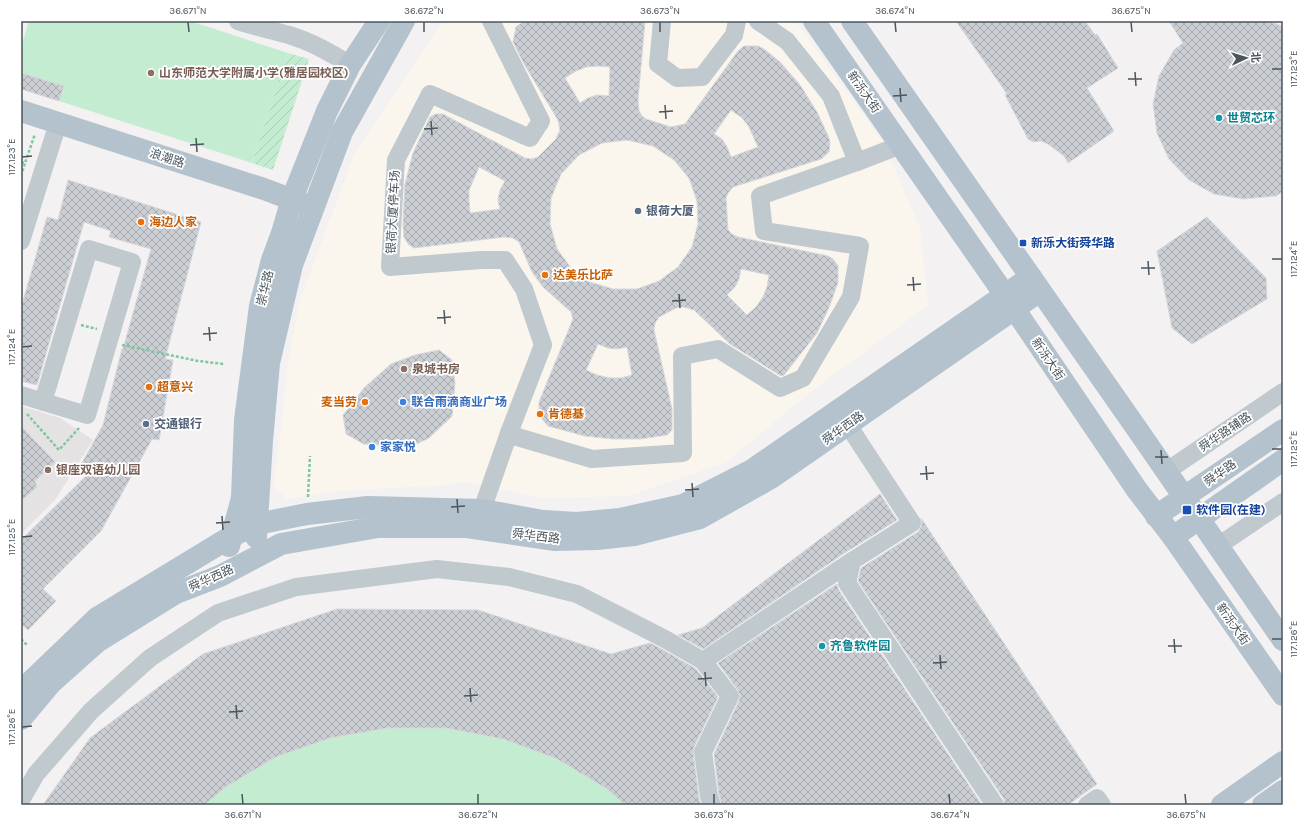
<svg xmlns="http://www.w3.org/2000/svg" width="1304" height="826" font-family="Karla,'Noto Sans SC',sans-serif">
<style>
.commercial{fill:#fbf6ed}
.education{fill:#e4e2e2}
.park{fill:#c4ecd1}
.garden{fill:url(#garden-furrows)}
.building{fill:url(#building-cross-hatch);stroke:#d6d8dc;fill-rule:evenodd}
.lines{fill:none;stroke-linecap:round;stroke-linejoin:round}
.path{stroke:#7ec89f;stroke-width:2.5;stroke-dasharray:3 2;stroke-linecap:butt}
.minor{stroke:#c0c9ce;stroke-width:18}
.major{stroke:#b3c2cd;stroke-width:22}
.ticks{fill:none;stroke:#4a555d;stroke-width:1.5}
.education-dot{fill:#8d6e63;stroke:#fff;stroke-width:1.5}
.culture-dot{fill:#0f9aa8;stroke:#fff;stroke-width:1.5}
.service-dot{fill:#5c6f8a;stroke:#fff;stroke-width:1.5}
.food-dot{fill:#e8710a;stroke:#fff;stroke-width:1.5}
.transit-dot{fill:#1a4fb4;stroke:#fff;stroke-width:1.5}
.shop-dot{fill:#3f7fe0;stroke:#fff;stroke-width:1.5}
.labels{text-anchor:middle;stroke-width:3.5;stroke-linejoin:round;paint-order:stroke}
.education-label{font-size:12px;font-weight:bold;fill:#785e54;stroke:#fff;text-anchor:start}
.street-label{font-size:12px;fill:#4a555d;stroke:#fff}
.culture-label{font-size:12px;font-weight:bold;fill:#0d838f;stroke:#fff;text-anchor:start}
.service-label{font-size:12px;font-weight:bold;fill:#4e5e75;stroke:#fff;text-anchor:start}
.food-label{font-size:12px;font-weight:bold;fill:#c56008;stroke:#fff;text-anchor:start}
.transit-label{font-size:12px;font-weight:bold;fill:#164399;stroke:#fff;text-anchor:start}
.shop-label{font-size:12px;font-weight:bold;fill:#366cbe;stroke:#fff;text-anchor:start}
.neatline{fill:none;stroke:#4a555d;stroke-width:1.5}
.ticks-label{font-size:10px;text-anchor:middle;fill:#4a555d}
</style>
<defs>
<pattern id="garden-furrows" width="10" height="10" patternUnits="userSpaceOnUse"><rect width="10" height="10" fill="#c4ecd1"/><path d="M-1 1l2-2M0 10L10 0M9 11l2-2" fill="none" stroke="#aaccb6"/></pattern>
<pattern id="building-cross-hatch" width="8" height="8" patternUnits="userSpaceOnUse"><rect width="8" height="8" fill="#cbced3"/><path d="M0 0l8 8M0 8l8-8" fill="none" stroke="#a7aaae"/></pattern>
</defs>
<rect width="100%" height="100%" fill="#f3f1f1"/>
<polygon class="commercial" points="443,21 795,21 883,142 920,228 928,305 810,392 727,462 629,496 544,498 464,482 448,485 335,491 287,499 274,486 288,366 299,303 354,155"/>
<polygon class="education" points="21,406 60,418 93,440 55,500 21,534"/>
<g class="park">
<polygon points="29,21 190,21 288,53 252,163 59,101 64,86 21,73 21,47"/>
<polygon points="388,728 446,728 503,739 557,759 607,789 625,805 204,805 226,787 276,757 330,738"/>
</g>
<polygon class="garden" points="288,53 309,59 273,170 252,163"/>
<g class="building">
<path d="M524,21H645L638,100L639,111L642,116L646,119L671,127L685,124L738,51L744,46H758L764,49L780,62L800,85L817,112L829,138L830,144L829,152L821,159L733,187L728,193L726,198L728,230L732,234L738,237L828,256L833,259L838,266V282L830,305L817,333L784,375L781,376L730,344L694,310L684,307H678L659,317L655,323L654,330L672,409V430L667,435L640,439H613L585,436L548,426L542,419L539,412V402L573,319L571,312L543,287L532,272L519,242L513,238L504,237L414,248L408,244L404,237L403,224L405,184L413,153L430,117L435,114H443L525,158L532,159L538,157L556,139L560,130L558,120L524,64L513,42L516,27ZM598,66L610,67L609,96L597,95L588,98L580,103L565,78L576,71L586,67ZM731,110L741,117L748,125L758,147L731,157L727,147L722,139L714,134ZM627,140L653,146L674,160L689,178L697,201L698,224L692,247L678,267L659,281L637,289H613L590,282L571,268L557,249L550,224L551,198L561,174L579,155L602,143ZM479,167L505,181L500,190L498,200L500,209L470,213L469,201V190ZM741,269L769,275L767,287L763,297L756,307L747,315L727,295L735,287L739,279ZM598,344L608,348L617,349L627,347L632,375L621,378H610L597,375L586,370Z"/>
<polygon points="956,21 1085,21 1095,35 1097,34 1118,68 1087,88 1114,131 1068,163 1064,156 1048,144 1041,141 1033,142 1028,139 1005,95 1007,94"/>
<polygon points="1169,21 1264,21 1277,24 1283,27 1283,191 1276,196 1243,199 1214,194 1189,180 1169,159 1157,133 1153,104 1159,76 1174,50 1183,43"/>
<polygon points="21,73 64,86 59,101 21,89"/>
<polygon points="68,180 201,222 165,359 173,360 159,440 152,439 101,531 43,589 56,601 28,630 21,624 21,540 90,472 82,463 103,425 122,349 123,349 151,249 109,237 111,231 84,222 37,385 21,381 21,308 47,217 58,220"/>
<polygon points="1207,217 1266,278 1267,299 1192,344 1172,328 1157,251"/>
<polygon points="439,350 452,360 455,383 452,416 429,438 410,447 364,444 346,434 343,415 364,388 391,364 415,355"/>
<polygon points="21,426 55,462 35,481 37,487 21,501"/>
<polygon points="880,494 897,520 846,552 703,649 678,635 702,628"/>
<polygon points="921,518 1097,784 1068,805 1005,805 1004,799 858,581 861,568 918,532 921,527 922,523"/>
<polygon points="837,584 838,589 982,805 722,805 719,794 714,754 739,701 740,695 738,690 718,663"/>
<polygon points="337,609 478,610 611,654 650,643 660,648 696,669 718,697 694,747 693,753 699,798 701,805 625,805 607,789 557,759 503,739 446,728 388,728 330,738 276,757 226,787 204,805 43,805 90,738 203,654"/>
</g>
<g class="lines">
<g class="path">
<polyline points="21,162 25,163 35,134"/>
<polyline points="21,176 25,163"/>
<polyline points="81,325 97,329"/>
<polyline points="122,345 198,361 224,364"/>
<polyline points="27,414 59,450 79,428"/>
<polyline points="308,497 310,456"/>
<polyline points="21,639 27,645"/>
</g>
<g class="minor">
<path d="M238,21C255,27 272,30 289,35C312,42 330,52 350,65"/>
<polyline points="662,21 658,64 677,78 702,77 734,35 737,21"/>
<polyline points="857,162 901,145"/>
<polyline points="21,241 58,123"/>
<polyline points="21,395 87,415 132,262 89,249 43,402"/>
<polyline points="848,425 912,523 852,561 847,583 995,805"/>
<polyline points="509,433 514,436 592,459 683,453 682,356 718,349 780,388 803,378 851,297 860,246 764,231 760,196 857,162 831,96 787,41 758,21"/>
<polyline points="1167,471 1283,392"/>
<polyline points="482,510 509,433 543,345 524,289 505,260 481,260 390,267 396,160 430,94 530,138 541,121 491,21"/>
<polyline points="1218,546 1283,502"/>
<polyline points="703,661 852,561"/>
<polyline points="21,800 36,774 91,711 150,658 218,613 296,587 437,569 509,577 577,594 665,639 703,661 730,696 703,752 709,796 712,805"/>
<polyline points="1087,805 1097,798 1102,805"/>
</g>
<g class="major">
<polyline points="814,21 1005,295 1137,490 1173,537 1283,695"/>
<polyline points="852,21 1137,429 1283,640"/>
<polyline points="21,111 264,189 306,205"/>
<polyline points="1156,516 1283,430"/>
<polyline points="256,537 262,441 269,363 292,265 342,132 404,21"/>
<polyline points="1173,537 1283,460"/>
<polyline points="229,546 242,498 245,420 260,306 272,260 282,233 292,199 327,111 350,65 379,21"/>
<polyline points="21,691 97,618 232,536 257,524 307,514 368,507 482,510 543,521 577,523 620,519 683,505 752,470 1031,277"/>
<polyline points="21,719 51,683 97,642 176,593 220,576 281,544 378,527 467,527 555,540 597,539 634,535 700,518 771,478 1040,291"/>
<polyline points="1222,805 1283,762"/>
<polyline points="1263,805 1283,791"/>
</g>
</g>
<path class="ticks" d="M188,22L189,32M424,22V32M660,22V32M895,22L896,32M1131,22L1132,32M1272,69H1282M1135,72L1136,86M1128,79H1142M900,88L901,102M893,96L907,95M665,105L666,119M659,112L673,111M431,121L432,135M424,129L438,128M196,138L197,152M190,145L204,144M22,157L32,156M1272,259H1282M1148,261L1149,275M1141,268H1155M913,277L914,291M907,285L921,284M679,294L680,308M672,301L686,300M444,310L445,324M437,318L451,317M209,327L210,341M203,334L217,333M22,347L32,346M1272,449H1282M1161,450L1162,464M1155,457H1168M926,466L927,480M920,474L934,473M692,483L693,497M685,490L699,489M457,499L458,513M451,507L465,506M222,516L223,530M216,523L230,522M22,537L32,536M1174,639L1175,653M1272,639H1282M1168,646H1182M940,655L941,669M933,663L947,662M705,672L706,686M698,679L712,678M470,688L471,702M464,696L478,695M236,705L237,719M229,712L243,711M22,727L32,726M242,794L243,804M478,794V804M714,794V804M949,794L950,804M1185,794L1186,804"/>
<g class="education-dot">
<circle cx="151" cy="73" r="4"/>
<circle cx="404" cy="369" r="4"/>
<circle cx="48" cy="470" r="4"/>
</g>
<g class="culture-dot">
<circle cx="1219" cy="118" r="4"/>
<circle cx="822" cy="646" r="4"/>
</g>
<g class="service-dot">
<circle cx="638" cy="211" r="4"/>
<circle cx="146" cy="424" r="4"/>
</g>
<g class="food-dot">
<circle cx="141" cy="222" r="4"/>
<circle cx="545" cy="275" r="4"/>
<circle cx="149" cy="387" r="4"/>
<circle cx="365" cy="402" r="4"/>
<circle cx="540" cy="414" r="4"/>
</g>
<g class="transit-dot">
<rect x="1019" y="239" width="8" height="8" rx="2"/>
<rect x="1182" y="505" width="10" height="10" rx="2"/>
</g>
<g class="shop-dot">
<circle cx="403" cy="402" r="4"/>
<circle cx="372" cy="447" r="4"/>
</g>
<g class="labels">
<g class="education-label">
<text x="159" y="77">山东师范大学附属小学(雅居园校区)</text>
<text x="412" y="373">泉城书房</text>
<text x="56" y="474">银座双语幼儿园</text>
</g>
<g class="street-label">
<text transform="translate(864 92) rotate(55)" y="4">新泺大街</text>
<text transform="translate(167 158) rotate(18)" y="4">浪潮路</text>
<text transform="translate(393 212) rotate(-87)" y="4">银荷大厦停车场</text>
<text transform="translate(265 288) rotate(-76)" y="4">崇华路</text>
<text transform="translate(1048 359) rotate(56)" y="4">新泺大街</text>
<text transform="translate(843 428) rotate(-35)" y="4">舜华西路</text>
<text transform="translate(1225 432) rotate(-34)" y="4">舜华路辅路</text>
<text transform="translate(1220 473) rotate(-35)" y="4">舜华路</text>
<text transform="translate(536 536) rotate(7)" y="4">舜华西路</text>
<text transform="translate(211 578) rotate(-24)" y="4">舜华西路</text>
<text transform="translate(1233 624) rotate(55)" y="4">新泺大街</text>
</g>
<g class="culture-label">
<text x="1227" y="122">世贸芯环</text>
<text x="830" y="650">齐鲁软件园</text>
</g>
<g class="service-label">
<text x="646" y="215">银荷大厦</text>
<text x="154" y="428">交通银行</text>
</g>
<g class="food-label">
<text x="149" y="226">海边人家</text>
<text x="553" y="279">达美乐比萨</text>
<text x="157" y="391">超意兴</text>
<text x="357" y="406" text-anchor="end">麦当劳</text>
<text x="548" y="418">肯德基</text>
</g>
<g class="transit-label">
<text x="1031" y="247">新泺大街舜华路</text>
<text x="1196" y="514">软件园(在建)</text>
</g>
<g class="shop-label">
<text x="411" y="406">联合雨滴商业广场</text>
<text x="380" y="451">家家悦</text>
</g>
</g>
<rect width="1304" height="826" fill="none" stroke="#ffffff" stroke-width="44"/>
<g transform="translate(1246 58) rotate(86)" stroke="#ffffff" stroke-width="3" paint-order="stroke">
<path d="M0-3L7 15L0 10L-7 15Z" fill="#4a555d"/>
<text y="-6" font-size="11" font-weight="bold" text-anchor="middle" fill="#4a555d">北</text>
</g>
<rect x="22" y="22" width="1260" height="782" class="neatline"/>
<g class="ticks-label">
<text x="188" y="14">36.671°N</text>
<text x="424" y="14">36.672°N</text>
<text x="660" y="14">36.673°N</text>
<text x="895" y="14">36.674°N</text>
<text x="1131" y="14">36.675°N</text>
<text transform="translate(1293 69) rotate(-90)" y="4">117.123°E</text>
<text transform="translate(11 157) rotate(-90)" y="4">117.123°E</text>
<text transform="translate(1293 259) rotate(-90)" y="4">117.124°E</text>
<text transform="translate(11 347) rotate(-90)" y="4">117.124°E</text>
<text transform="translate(1293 449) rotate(-90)" y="4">117.125°E</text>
<text transform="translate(11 537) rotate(-90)" y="4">117.125°E</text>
<text transform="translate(1293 639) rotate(-90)" y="4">117.126°E</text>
<text transform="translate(11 727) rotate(-90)" y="4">117.126°E</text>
<text x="243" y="818">36.671°N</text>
<text x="478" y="818">36.672°N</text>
<text x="714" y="818">36.673°N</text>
<text x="950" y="818">36.674°N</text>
<text x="1186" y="818">36.675°N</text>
</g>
</svg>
